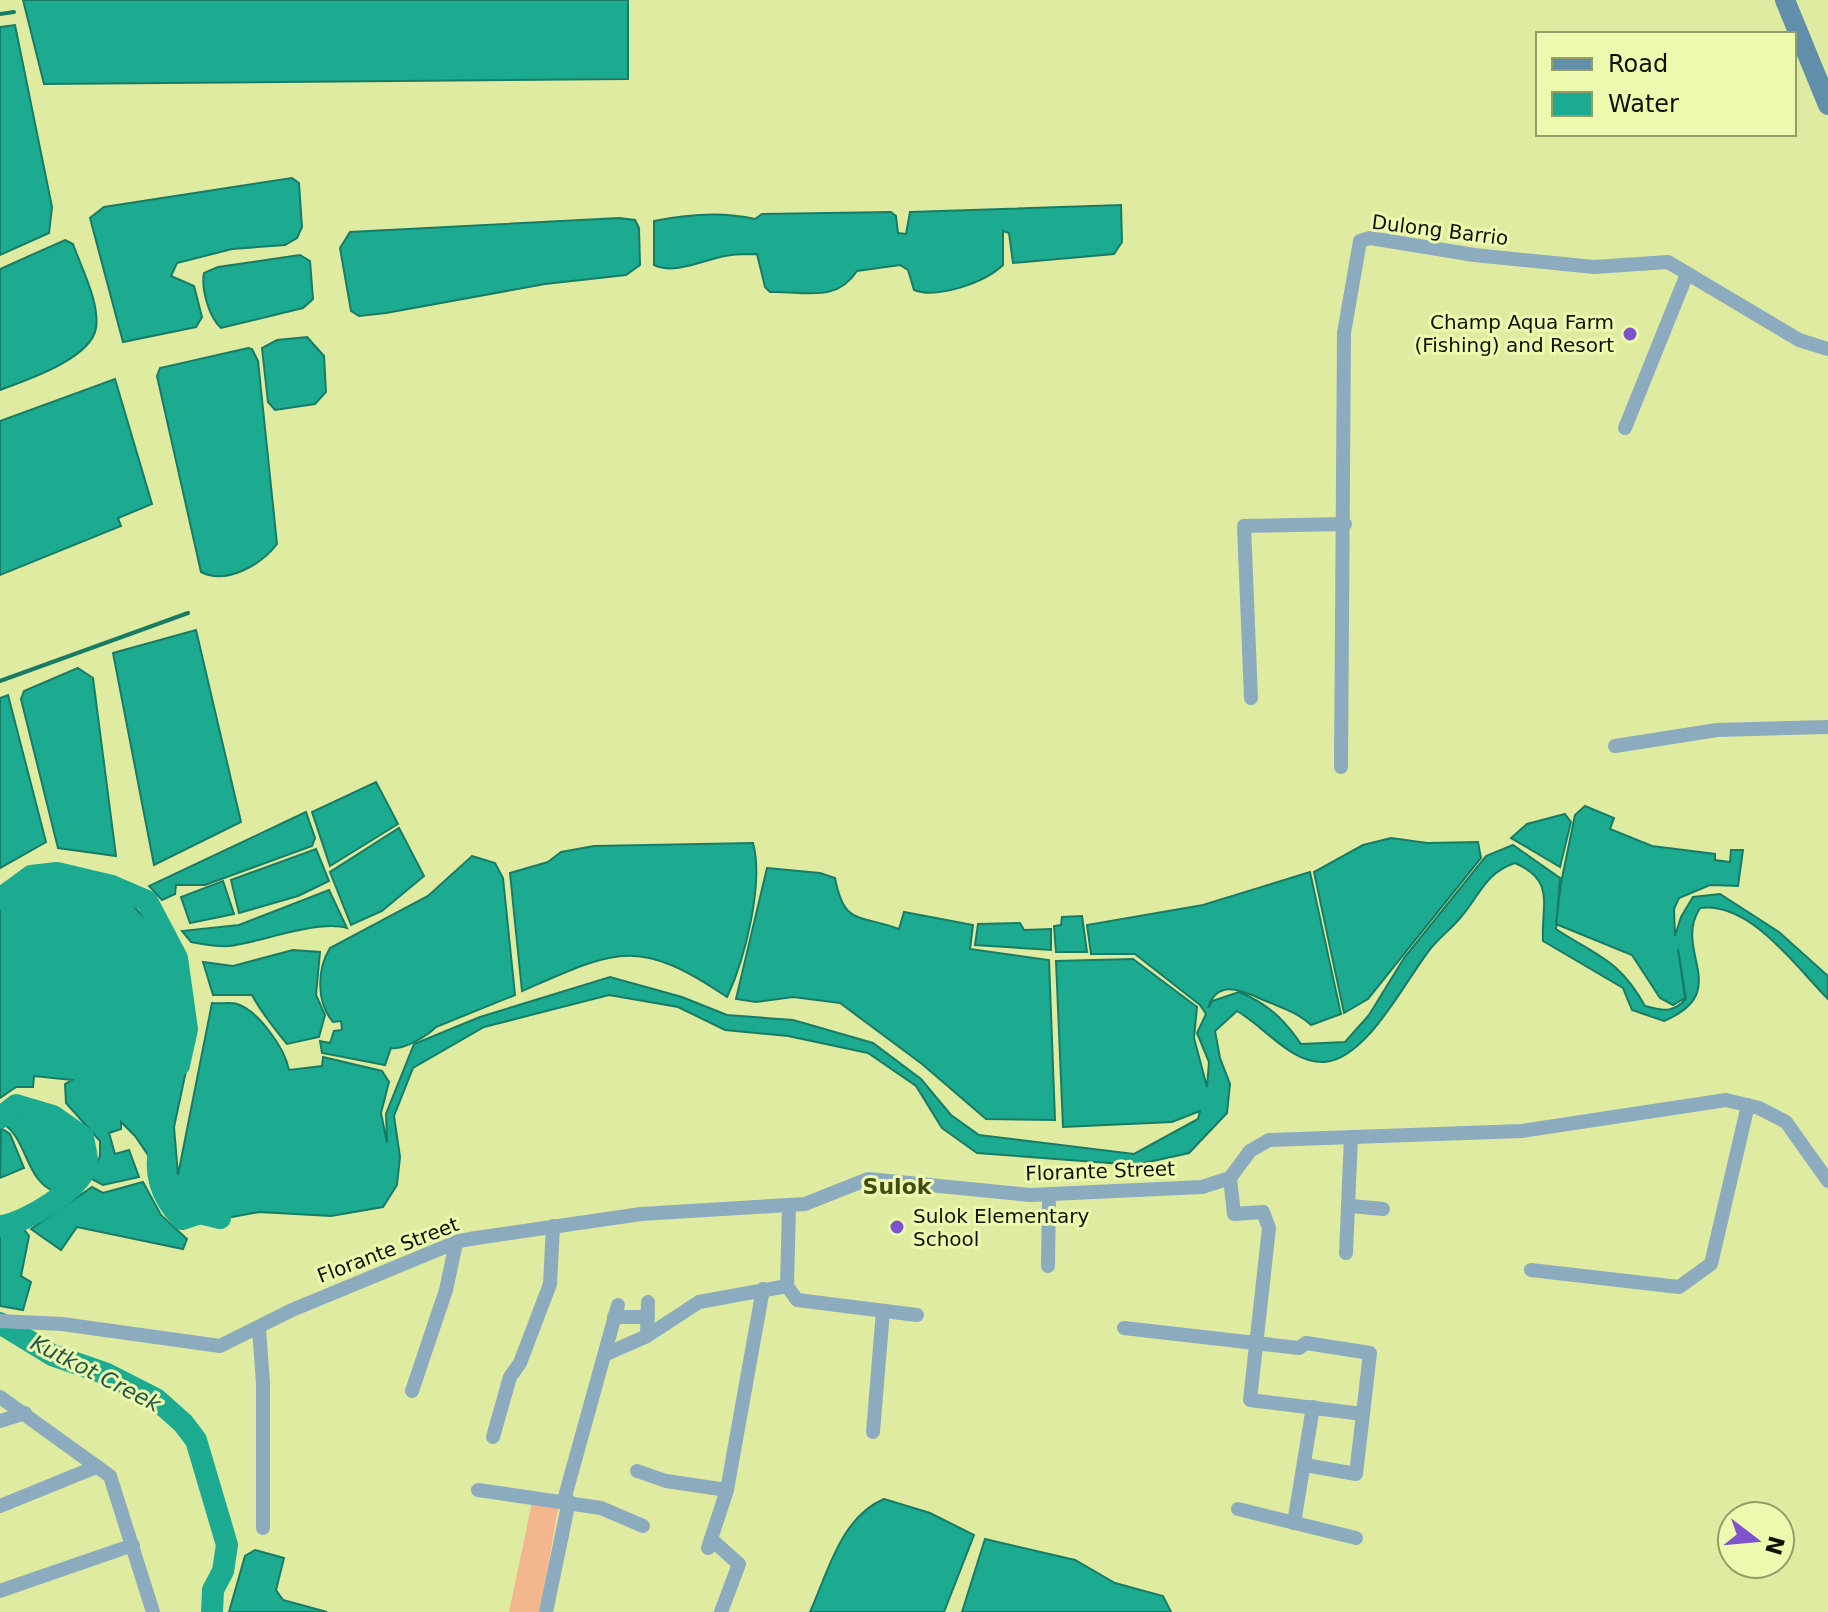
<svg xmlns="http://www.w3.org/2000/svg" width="1828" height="1612" font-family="'DejaVu Sans',sans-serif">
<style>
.green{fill:#f4b78d}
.water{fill:#1caa90;stroke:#187c65;stroke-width:2}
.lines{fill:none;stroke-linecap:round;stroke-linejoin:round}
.stream{stroke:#187c65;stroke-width:4}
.river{stroke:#1caa90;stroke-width:22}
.street{stroke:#8dabbe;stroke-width:14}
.secondary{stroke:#618fab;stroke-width:20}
.poi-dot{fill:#7d52cc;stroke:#ecf9ae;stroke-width:3}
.labels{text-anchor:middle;stroke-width:6;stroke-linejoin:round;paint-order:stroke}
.street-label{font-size:20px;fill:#0f1200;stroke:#ecf9ae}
.poi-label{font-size:20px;fill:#0f1200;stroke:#ecf9ae;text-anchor:end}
.neighbourhood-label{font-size:22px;font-weight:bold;fill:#434a13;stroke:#ecf9ae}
.water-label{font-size:22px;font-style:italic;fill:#23574b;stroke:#ecf9ae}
</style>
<rect width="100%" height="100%" fill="#dfeba1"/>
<polygon class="green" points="533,1498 559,1503 540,1612 509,1612"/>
<g class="water">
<polygon points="23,0 628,0 628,79 44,84"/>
<polygon points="15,25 52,207 49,233 0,255 0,27"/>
<polygon points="292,178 299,183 302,227 297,238 285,245 232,249 177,263 171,276 194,286 202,317 196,327 123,342 90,218 104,207"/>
<path d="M1121,205L1122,242L1114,254L1013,263L1009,233L1003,231V265C984,283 937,299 914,290L908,270L900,265L857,271C836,303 806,291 770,292L765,287L757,254C748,254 739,254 731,255C709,257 676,276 654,265V221C688,214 721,211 755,219L762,214L891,212L896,216L898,233L906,234L910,212Z"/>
<polygon points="619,218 635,220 639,228 640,265 626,275 545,284 386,313 359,316 351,311 340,248 350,232"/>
<path d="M65,240L73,244C81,267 100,303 96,328C91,359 26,380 0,390V269Z"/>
<path d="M300,255L310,261L313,299L303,308L221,328C209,317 201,289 204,273L218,267Z"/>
<polygon points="307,337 324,356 326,392 315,404 275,410 268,402 262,348 277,340"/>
<path d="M248,348L252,349L258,361L277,544C261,565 226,585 201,572L157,376L160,368Z"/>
<polygon points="115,379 152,504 118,518 121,526 0,575 0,421"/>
<polygon points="196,630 241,822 154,865 113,653"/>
<polygon points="78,668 93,678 116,856 58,848 21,699 24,691"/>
<polygon points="8,695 46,842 0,868 0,698"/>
<polygon points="376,782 398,824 330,866 312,812"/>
<path d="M1585,806L1614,818L1610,829L1652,846L1715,854V860L1730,862L1731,850H1743L1738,886L1710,885L1679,898L1674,909L1675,936L1681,917L1693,897L1720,894L1779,932L1828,976V999C1795,966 1751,902 1700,908C1672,951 1734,991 1664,1021L1632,1010L1623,988L1543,941C1541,904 1556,881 1515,863C1485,873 1480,895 1461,917C1452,928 1440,937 1431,948C1406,979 1368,1058 1325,1062C1291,1064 1264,1026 1237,1011L1215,1031L1220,1058L1230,1084L1227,1113L1189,1153L1135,1165L977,1153L942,1128L916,1086L868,1053L788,1036L725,1030L678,1007L609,995L484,1027L413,1068L394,1116L400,1157L397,1185L383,1207L331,1216L259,1212L211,1221L188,1214L135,1136L121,1122V1129L109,1133L115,1154L129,1150L139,1177L103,1185L90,1178L100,1156V1141L66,1103L65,1084L72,1080L34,1076L33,1087H16L0,1098V893L36,877L100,883L129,901L152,926L181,969L186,1071L174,1127L178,1175L212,1003C219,1004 231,1002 237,1004C259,1011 285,1049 289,1070L322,1066L323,1057L382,1071L389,1082L381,1113L387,1143L386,1114L414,1044L480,1017L610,977L682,997L727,1015L793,1020L873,1043L921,1079L951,1115L979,1135L1134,1154L1198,1119L1200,1111L1172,1122L1063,1127L1056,961L1133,959L1197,1007L1194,1038L1207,1087L1209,1062L1197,1033L1206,1014L1200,1005L1135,954H1091L1087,925L1203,905L1310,872L1341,1014L1311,1025C1297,1012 1282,1008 1266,1001C1244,992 1218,977 1208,1008L1212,1001L1239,992C1268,1004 1283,1018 1301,1044L1345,1042L1369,1015L1404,958L1486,856L1513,845L1560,878L1556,929C1598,957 1619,959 1645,1006C1663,1011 1673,1013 1686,999L1678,949L1685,998L1673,1005L1660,998L1632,955L1556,924L1561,883L1575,815Z"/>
<polygon points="306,812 315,838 312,846 205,885 176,885 175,894 162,900 149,886"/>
<polygon points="1565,814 1571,822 1560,867 1511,838 1527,824"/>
<polygon points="399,828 424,876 382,911 351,925 330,872"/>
<polygon points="1391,838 1427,843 1478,842 1481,858 1368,999 1344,1013 1314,872 1363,845"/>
<path d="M753,843C764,883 745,959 727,997C637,936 616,950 522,991L510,873L548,862L561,852L594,846Z"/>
<polygon points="316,849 329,881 298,896 239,913 231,880"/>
<path d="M472,856L495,863L503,878L515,995L436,1027C427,1036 404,1050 391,1048L385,1065L322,1053L320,1041L330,1043L334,1031L342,1030L341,1021L333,1022C316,1002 317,969 330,948L428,896Z"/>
<path d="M767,868L820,873L835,878C844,926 859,914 899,929L904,912L973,925L970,949L1049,960L1055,1120L986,1119L922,1064L840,1003L793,997L756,1002L736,999Z"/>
<polygon points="223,881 234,914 190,923 181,897"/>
<path d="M329,890L347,928C318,919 259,943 229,946C217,947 203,944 191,942L182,931L239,925Z"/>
<polygon points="1082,916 1087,952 1056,952 1054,926 1061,925 1062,917"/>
<polygon points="1020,923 1024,930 1051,929 1051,950 975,945 978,924"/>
<path d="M293,950L320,952L316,995L325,1015L319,1037L287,1044C274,1028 262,1014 252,995H213L203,962L233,966Z"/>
<path d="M22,1115L51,1124L74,1139L79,1169L74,1183L56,1192C25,1182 28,1138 2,1123Z"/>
<polygon points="1,1128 10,1134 24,1168 0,1178"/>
<polygon points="143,1182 161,1215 187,1239 183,1249 77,1227 61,1250 31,1229 92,1187 103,1193"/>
<polygon points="23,1228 29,1236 21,1276 31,1282 23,1310 0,1306 0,1234"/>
<path d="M884,1499L930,1513L974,1535L944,1612H810C828,1572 841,1517 884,1499Z"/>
<polygon points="985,1539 1075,1560 1115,1583 1163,1596 1171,1612 962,1612"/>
<polygon points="255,1550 284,1558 276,1590 283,1600 327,1612 229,1612 245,1556"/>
</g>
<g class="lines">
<g class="stream">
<polyline points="0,14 14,12"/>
<polyline points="0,681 188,613"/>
</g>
<g class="river">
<polyline points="0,899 31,876 57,873 112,886 147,901 177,958 187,1029 179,1065"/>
<path d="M0,1118L16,1105L53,1116L83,1137C84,1144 87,1154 87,1162C85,1187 23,1225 0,1226"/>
<path d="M160,1145C153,1174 161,1197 182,1219L200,1213L220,1218"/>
<polyline points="0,1323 52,1355 107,1374 156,1399 183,1423 196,1440 227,1545 223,1571 213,1590 212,1612"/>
</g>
<g class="street">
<polyline points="1625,428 1687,274"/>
<polyline points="1251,698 1244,526 1345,524"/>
<polyline points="1615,746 1717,730 1828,727"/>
<polyline points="1341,767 1344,333 1360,241 1370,238 1474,255 1594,267 1668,262 1799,340 1828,349"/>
<polyline points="1230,1178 1234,1214 1263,1212 1269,1228 1250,1400 1363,1414"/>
<polyline points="789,1206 787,1286 797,1300 917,1315"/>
<polyline points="1351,1206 1383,1209"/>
<polyline points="1346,1253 1351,1137"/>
<polyline points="1048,1266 1049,1196"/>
<polyline points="1531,1270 1679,1287 1711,1264 1748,1105"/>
<polyline points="614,1317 648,1317"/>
<polyline points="0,1321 62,1324 220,1346 292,1310 459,1241 476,1238 641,1214 805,1204 868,1179 1030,1195 1202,1187 1230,1178 1250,1151 1269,1140 1522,1131 1726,1100 1759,1108 1786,1122 1828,1181"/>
<polyline points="1124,1328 1299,1348 1306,1343 1370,1353 1356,1474 1305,1465"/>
<polyline points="259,1329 263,1383 263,1528"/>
<polyline points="647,1336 648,1302"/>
<polyline points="606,1354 647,1336 699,1302 787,1286"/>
<polyline points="412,1391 446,1290 456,1243"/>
<polyline points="0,1397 110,1476 153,1612"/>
<polyline points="0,1421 25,1413"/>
<polyline points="873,1432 883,1311"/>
<polyline points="493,1437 510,1377 520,1363 550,1284 553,1226"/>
<polyline points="637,1471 666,1481 727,1490"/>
<polyline points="478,1490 601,1508 643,1526"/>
<polyline points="564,1500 618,1305"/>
<polyline points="0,1506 96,1467"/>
<polyline points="1238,1509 1356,1538"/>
<polyline points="1294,1523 1313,1407"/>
<polyline points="712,1540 739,1564 721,1612"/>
<polyline points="708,1548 727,1490 763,1289"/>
<polyline points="0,1591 133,1545"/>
<polyline points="546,1612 569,1501"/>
</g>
<polyline class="secondary" points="1785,0 1828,105"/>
</g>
<g class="poi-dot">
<circle cx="1630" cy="334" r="8"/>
<circle cx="897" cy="1227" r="8"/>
</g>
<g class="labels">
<g class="street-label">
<text transform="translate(1440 230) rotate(7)" y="7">Dulong Barrio</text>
<text transform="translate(1100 1171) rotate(-2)" y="7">Florante Street</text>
<text transform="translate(388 1250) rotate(-21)" y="7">Florante Street</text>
</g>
<g class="poi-label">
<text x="1614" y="329">Champ Aqua Farm<tspan x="1614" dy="23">(Fishing) and Resort</tspan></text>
<text x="913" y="1223" text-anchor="start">Sulok Elementary<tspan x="913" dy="23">School</tspan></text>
</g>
<g class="neighbourhood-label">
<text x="897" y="1194">Sulok</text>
</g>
<g class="water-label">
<text transform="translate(96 1373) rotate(27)" y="8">Kutkot Creek</text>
</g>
</g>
<rect x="1536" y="32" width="260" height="104" fill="#ecf9ae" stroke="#949d68" stroke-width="2"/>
<rect x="1552" y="58" width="40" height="12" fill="#618fab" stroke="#949d68" stroke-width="2"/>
<text x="1608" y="72" font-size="24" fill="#0f1200">Road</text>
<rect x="1552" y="92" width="40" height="24" fill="#1caa90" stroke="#949d68" stroke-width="2"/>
<text x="1608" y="112" font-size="24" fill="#0f1200">Water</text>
<g transform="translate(1756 1540) rotate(106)"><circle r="38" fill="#ecf9ae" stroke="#949d68" stroke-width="2"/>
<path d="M0-6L14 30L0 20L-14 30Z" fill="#7d52cc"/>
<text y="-12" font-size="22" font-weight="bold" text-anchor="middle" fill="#0f1200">N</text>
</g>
</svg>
